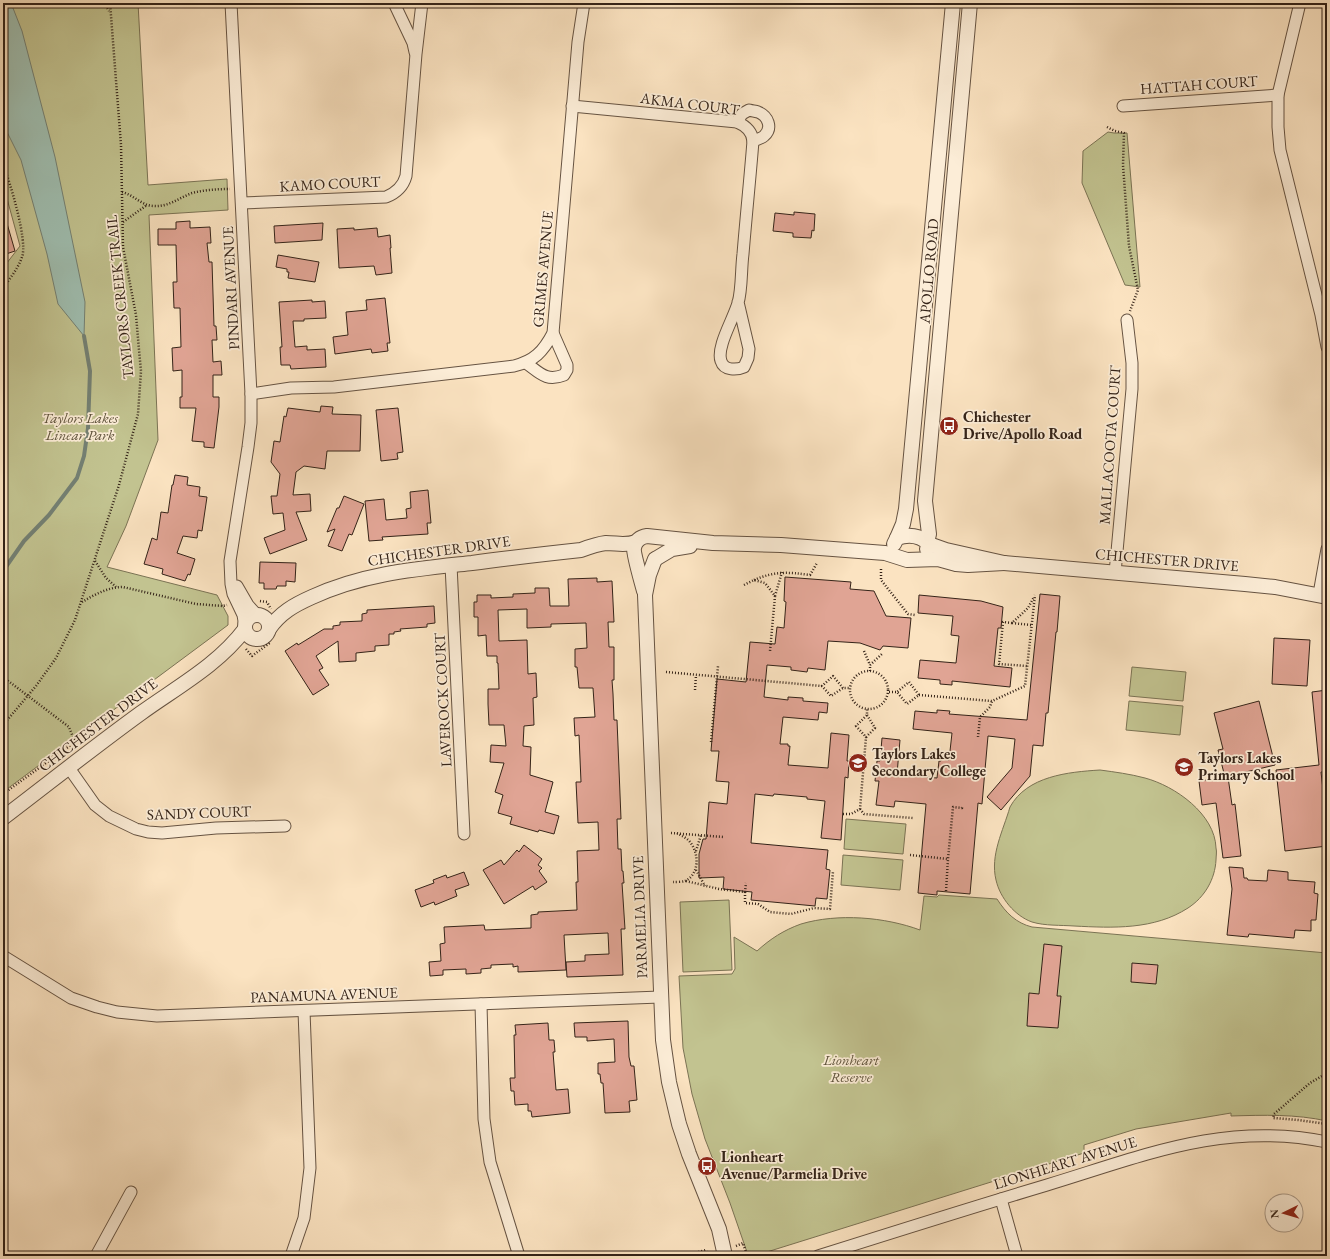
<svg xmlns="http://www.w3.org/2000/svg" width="1330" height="1259" font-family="'EB Garamond',serif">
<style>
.green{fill:#c2c390;stroke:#7b7354}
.water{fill:#9fbeb0;stroke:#748073}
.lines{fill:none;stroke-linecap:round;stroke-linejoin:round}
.stream{stroke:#748073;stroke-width:4}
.building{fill:#e0a494;stroke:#342318}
.minor-casing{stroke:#665342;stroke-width:13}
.tertiary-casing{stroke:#665342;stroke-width:16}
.path{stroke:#342318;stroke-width:2.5;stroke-dasharray:1 2;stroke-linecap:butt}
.minor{stroke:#fcedd7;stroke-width:11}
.tertiary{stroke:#fcedd7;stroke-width:14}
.labels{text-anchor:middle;stroke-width:3.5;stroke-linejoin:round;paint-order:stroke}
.street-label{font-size:15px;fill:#342318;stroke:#fcedd7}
.poi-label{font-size:15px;font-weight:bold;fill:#342318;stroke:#fcedd7;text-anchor:start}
.park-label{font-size:15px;font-style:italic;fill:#5f533c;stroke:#fcedd7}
</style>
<rect width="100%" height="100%" fill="#fbe3c1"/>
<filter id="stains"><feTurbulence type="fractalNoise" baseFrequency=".005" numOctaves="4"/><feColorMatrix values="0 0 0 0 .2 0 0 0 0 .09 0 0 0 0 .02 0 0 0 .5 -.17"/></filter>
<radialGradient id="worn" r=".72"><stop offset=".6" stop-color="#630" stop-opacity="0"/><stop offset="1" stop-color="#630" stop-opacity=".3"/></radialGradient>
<g class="green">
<polygon points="3,3 138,3 148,185 227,179 228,210 149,215 158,440 126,526 107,567 217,595 228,616 228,625 3,792 3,268 20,246 3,184"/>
<polygon points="1108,132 1114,133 1127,133 1140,287 1125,285 1082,183 1083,151"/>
<polygon points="1132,667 1186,672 1183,701 1129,696"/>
<polygon points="1129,701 1183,706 1180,735 1126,730"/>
<path d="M1100,770C1115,772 1130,774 1145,778C1175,786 1215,814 1216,848C1217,852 1216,856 1216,860C1215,879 1205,897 1188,908C1154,930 1113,928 1074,926C1061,925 1045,926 1032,922C1015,916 1000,898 996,880C990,855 1003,831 1010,807C1027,776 1068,772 1100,770Z"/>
<polygon points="846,819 906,824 903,854 844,849"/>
<polygon points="843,855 903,860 900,890 841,885"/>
<path d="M939,895L997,899C1006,913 1016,923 1032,927L1327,953V1121C1296,1114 1263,1115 1231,1116V1113L1136,1129L1084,1145V1153L754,1256L748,1255L730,1203L705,1139L692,1094L683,1048L679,976L732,974L735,969L734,937L757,951C770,939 784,930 801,924C838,913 885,917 920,930L924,896L937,897Z"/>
<polygon points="729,900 732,970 683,972 680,902"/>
</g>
<polygon class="water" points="3,3 11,3 22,31 55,157 85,302 84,336 58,304 47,254 21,160 3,124"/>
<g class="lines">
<polyline class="stream" points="3,571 24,541 49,515 77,478 84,456 88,428 90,371 84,336"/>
</g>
<g class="building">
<polygon points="794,212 815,214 814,231 812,230 811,238 793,237 793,233 773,231 775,213 794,215"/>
<polygon points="3,220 6,220 15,251 3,255"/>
<polygon points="190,221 190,228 210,227 211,243 207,243 209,262 212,262 214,326 216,326 217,340 212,340 213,362 221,361 222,375 213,375 213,397 219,397 219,407 214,448 204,447 204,442 192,441 196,408 180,408 180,397 182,397 182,370 173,371 172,348 181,347 180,308 174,308 173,282 177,282 176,245 158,245 158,229 176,229 176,222"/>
<polygon points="323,223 322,240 275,243 274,226"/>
<polygon points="354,228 354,230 377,228 378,237 390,235 391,248 390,248 392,273 376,275 374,266 339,268 337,229"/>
<polygon points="278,255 319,262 315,282 288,278 289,272 287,272 287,269 276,267"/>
<polygon points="385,298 390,343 387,343 388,351 372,353 371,349 335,354 333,337 348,335 346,312 367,310 366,300"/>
<polygon points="312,300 312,302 325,301 326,318 304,319 304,321 293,321 295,347 307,346 307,350 325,349 326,367 291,369 290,365 281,365 280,347 282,347 279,302"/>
<polygon points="321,406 333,407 332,414 361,415 360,451 327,451 325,469 304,466 296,472 293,495 310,494 311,511 296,512 307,540 270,554 264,538 285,530 283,513 273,514 271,496 277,496 280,474 271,462 274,441 280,442 284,416 286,417 288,408 320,412"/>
<polygon points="398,408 403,452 397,453 398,459 381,461 376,410"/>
<polygon points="175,475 188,477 187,485 200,487 199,496 207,497 202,531 198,530 197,538 183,536 177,553 195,559 190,575 188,574 185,581 162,574 163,569 144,564 152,538 157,540 161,512 168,513 172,485 173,485"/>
<polygon points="428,490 431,523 427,523 428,534 382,537 383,540 369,541 365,501 384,499 386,520 407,518 406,509 411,508 410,492"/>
<polygon points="344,496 364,504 352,535 349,534 342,551 328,546 335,529 327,532 337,508 339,508"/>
<polygon points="260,562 296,563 295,582 286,581 286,586 277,586 276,589 264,589 264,583 259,583"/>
<polygon points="785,577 851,582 850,589 874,591 886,616 911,618 908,648 883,646 880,650 860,643 828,641 825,670 808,668 807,672 791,670 791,667 767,665 764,697 788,700 788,697 803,698 803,701 828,703 827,713 819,712 818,720 783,717 780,744 788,744 788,746 790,746 788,765 828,768 831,733 849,735 847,761 849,761 848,778 845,777 841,840 821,838 825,801 807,799 807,797 774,794 773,796 755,794 751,843 828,850 826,869 830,870 827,899 816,898 815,906 751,900 752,892 723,889 724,877 699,878 699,854 703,839 706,839 709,802 727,804 729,782 716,781 719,751 711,751 717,679 746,682 750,642 775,644 777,627 784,628 786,602 784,601"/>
<polygon points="597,578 597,582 612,581 614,622 608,622 609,647 614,647 614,680 612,680 613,694 614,720 617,720 621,819 617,819 618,849 621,849 622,871 623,871 624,883 622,883 625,929 621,929 623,975 567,977 566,962 585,961 585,955 609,954 608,933 564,935 566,970 518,972 518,966 513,967 513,964 491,965 491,968 481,969 481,973 466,974 466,969 443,970 443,975 430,976 429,962 441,961 440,944 445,943 444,927 484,925 485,930 531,928 531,915 538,914 538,912 577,910 576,882 578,882 577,851 599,850 598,822 578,823 576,782 581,782 579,735 575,736 574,718 595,717 593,688 579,688 577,667 575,667 575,649 587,648 586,623 551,624 551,627 527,628 527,609 498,610 499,641 527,640 528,674 536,673 537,697 533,698 534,725 524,726 523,746 531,747 530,775 553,782 545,812 559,816 554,834 539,830 538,832 510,824 512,817 498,813 503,795 495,792 504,763 490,762 491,745 506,746 504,725 489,725 488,704 488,689 499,689 498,663 497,663 497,656 487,656 486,635 478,636 478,617 474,617 474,602 477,602 477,595 491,595 491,598 513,597 513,594 535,593 535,588 549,588 550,606 569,606 568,579"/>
<polygon points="1040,594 1060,596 1057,632 1056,632 1048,713 1046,713 1043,746 1033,745 1030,776 1001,810 987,797 1012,768 1015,739 988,736 982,804 978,803 970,894 937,891 937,895 918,893 926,804 895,801 894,807 876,805 879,781 875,781 877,761 880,761 882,738 900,740 897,774 937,778 939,761 941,761 941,759 949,760 952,733 913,729 915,711 937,713 937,710 950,711 949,714 1027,720"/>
<polygon points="919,595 981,601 1003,607 1001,628 998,628 994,666 1012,668 1010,687 952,681 952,685 940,684 940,680 918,678 920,660 956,663 959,636 951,635 953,616 918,613"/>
<polygon points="434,606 435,623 427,624 427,627 400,629 401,631 394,632 394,634 389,634 389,645 375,646 375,651 356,653 356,661 339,662 338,641 316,656 323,668 319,670 329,685 313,695 285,651 297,643 298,645 324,629 333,629 333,626 340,625 340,622 362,621 362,614 367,613 367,610"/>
<polygon points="1274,638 1310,640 1307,686 1272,684"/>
<polygon points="1327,690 1327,772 1321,772 1325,807 1327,807 1327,846 1285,851 1276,770 1319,765 1312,692"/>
<polygon points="1259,701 1275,765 1225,777 1218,750 1223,749 1214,713"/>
<polygon points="1228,777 1232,805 1235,804 1241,856 1223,858 1216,803 1202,805 1199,781"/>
<polygon points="524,845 542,859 538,865 542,868 539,871 547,882 535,890 533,886 504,904 483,870 501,860 504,865 517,850 519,852"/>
<polygon points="1229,867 1243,868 1244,878 1247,878 1248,880 1267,881 1268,870 1288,872 1288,880 1315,882 1314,893 1318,894 1316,920 1311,920 1311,931 1295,930 1294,938 1249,934 1248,937 1227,935 1232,889"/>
<polygon points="464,872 469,885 455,890 457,896 435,905 434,902 421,907 415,890 434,883 433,880 446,875 447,878"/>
<polygon points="1044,944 1062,946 1057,996 1061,996 1058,1028 1027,1026 1029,993 1039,994"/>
<polygon points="1132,963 1158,965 1156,984 1131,982"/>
<polygon points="628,1021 629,1057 631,1066 634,1066 637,1100 629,1101 630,1112 605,1113 603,1083 601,1083 600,1074 598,1074 598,1063 615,1062 614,1039 587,1041 587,1037 575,1037 574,1023"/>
<polygon points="548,1023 549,1040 554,1040 555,1052 553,1052 556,1090 568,1089 570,1113 532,1117 531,1111 528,1111 528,1104 515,1105 514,1091 511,1091 510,1078 515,1078 514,1035 516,1035 515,1025"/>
</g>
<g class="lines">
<defs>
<g id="minor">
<polyline points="231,3 251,394 251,423 248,447 230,561 231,584 233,594 243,615 245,627"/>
<polyline points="394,3 413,43 415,52"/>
<polyline points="1300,3 1278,95 1278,127 1280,150 1321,315 1327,347"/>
<path d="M572,106L737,122C746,126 752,131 753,141C750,179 746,217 743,254C741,269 742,290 738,303C734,318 716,347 721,361C724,371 737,370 744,367L748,358L749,349L738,302"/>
<polyline points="1123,106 1278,95"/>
<path d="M737,122L742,114L749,110C752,111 755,111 758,112C768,116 773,128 764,136C762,138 756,140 753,141"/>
<path d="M242,203L386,197C396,193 403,187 406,176L416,54L422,3"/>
<path d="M526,363C540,373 546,382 564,375L567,370V365L553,333"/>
<path d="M251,394L291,388L334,387L514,366C534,361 543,352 553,333L578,42L584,3"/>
<polyline points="451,565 464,834"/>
<polyline points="1115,573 1132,389 1132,363 1127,320"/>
<polyline points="237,586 248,605 257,615"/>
<polyline points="1319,594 1327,549"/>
<polyline points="69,768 95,805 109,816 136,829 148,832 162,833 216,828 285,826"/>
<polyline points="3,956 71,998 97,1007 117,1012 157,1016 660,997"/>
<polyline points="481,1004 484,1119 490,1162 519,1256"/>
<polyline points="1001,1199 1017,1256"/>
<polyline points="96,1256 131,1192"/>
<polyline points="291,1256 304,1218 310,1168 304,1011"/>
<path d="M818,1256C894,1232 970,1208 1047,1185C1143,1156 1224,1121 1327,1142"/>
</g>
<g id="tertiary">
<polyline points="897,538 903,524 906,509 953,3"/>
<polyline points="927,542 929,534 925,501 970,3"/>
<path d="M894,544L897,538C908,534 920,535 929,544L927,549"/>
<polyline points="929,544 946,550 1004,563 1245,584 1275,587 1327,597"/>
<polyline points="657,558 672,549 690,546"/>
<polyline points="655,559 649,575 645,595 663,1040 669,1082 679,1124 689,1154 719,1229 725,1256"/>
<path d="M644,591C642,583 633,553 634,548C635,541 640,537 647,536L713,543L781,545L885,553L907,560L938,559L956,564L968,565L1004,563"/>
<circle cx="257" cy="627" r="12"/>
<path d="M269,629C280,613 294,605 312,597C364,573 416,569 472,563C508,558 544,554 581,550C589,547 597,544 606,543C617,543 625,546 636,542"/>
<path d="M3,818C49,783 94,747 141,713C177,687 218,665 245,629"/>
</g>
</defs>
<use href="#minor" class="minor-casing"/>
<use href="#tertiary" class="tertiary-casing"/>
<g class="path">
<polyline points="104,3 109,11"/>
<polyline points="1107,127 1115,131 1124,133 1123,165 1129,246 1138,290 1130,311"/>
<path d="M3,164C10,182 28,241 22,257C18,269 9,279 3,289"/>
<path d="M122,192C134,195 142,206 154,206C168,207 179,198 192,193C204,190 217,189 230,189"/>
<polyline points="123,222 147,205"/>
<polyline points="95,561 106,578 116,587"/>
<polyline points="881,569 881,580 908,614 915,615"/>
<path d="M754,580C775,571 788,572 810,575L817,563"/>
<polyline points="744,585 754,580 765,583 775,596 770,651"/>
<polyline points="775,596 782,572"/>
<polyline points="260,601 267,602 271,609"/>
<path d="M82,602C94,595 108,587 123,587L196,604L223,606L227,605"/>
<polyline points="1012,623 1003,622 999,664 1027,666"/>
<polyline points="1031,625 1012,623 1028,608 1034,597"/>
<polyline points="246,649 252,656 271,642"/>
<polyline points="864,651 870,665"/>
<circle cx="869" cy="690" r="19"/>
<polyline points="870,671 870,665 883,653"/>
<polyline points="666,672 822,686"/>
<polyline points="3,677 69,727 75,742 3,794"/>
<polyline points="843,688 833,676 822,686 831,696 843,688 850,688"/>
<polyline points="695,690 696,675"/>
<polyline points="889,692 897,692 907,704 919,695 909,682 897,692"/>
<polyline points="919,695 992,701 1025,686 1035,595"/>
<polyline points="867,715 875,728 866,737 856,726 867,715 867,709"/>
<polyline points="3,725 36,686 56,658 75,620 119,485 138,414 141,371 139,350 136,315 123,247 121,145 110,3"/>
<polyline points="978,737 980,717 990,707 992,701"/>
<polyline points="711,742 718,666"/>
<polyline points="860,809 864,814 913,818"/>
<polyline points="843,814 851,814 860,809 866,737"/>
<polyline points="671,833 724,837"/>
<polyline points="696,851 701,835"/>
<polyline points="910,855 948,859 953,807 962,808 962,806"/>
<polyline points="696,870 705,886"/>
<polyline points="686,881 719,889 745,892 746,883"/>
<path d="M673,882C676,882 682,882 685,881C700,874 699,853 690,842C687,838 682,836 677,833"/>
<polyline points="946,891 948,859"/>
<polyline points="745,892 745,903 758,904 770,912 791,914 814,908 830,909 833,871"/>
<polyline points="1327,1073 1310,1083 1274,1114 1273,1118 1298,1120 1327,1124"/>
<polyline points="736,1246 743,1243 747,1256"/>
<polyline points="684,1256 706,1250 708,1256"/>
</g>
<use href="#minor" class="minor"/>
<use href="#tertiary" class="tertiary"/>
</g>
<defs>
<symbol id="bus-disc" viewBox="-11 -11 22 22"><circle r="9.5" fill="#8f2418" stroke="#fcedd7"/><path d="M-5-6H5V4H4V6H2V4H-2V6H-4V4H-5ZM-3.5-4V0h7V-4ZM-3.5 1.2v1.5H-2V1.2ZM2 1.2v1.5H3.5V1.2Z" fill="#fff"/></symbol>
<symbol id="school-disc" viewBox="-11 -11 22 22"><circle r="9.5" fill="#8f2418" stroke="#fcedd7"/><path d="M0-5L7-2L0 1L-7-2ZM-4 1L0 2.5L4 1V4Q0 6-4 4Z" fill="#fff"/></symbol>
</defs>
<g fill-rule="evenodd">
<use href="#bus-disc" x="938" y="415" width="22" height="22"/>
<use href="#school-disc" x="847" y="752" width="22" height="22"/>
<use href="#school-disc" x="1173" y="756" width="22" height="22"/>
<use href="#bus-disc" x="696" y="1155" width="22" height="22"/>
</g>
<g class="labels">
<g class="street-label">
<text transform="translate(1199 85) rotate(-4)" y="5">HATTAH COURT</text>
<text transform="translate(690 104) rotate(7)" y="5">AKMA COURT</text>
<text transform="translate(330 184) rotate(-3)" y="5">KAMO COURT</text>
<text transform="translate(543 269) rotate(-85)" y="5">GRIMES AVENUE</text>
<text transform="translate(929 271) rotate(-85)" y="5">APOLLO ROAD</text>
<text transform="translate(231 288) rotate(-93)" y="5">PINDARI AVENUE</text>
<text transform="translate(120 297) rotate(-96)" y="5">TAYLORS CREEK TRAIL</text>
<text transform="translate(1110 445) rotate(-86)" y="5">MALLACOOTA COURT</text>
<text transform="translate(439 551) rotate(-8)" y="5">CHICHESTER DRIVE</text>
<text transform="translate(1167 560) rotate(5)" y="5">CHICHESTER DRIVE</text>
<text transform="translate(443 700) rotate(-93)" y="5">LAVEROCK COURT</text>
<text transform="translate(98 725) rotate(-37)" y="5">CHICHESTER DRIVE</text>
<text transform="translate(199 813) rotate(-2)" y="5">SANDY COURT</text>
<text transform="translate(640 917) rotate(-92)" y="5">PARMELIA DRIVE</text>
<text transform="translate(324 995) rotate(-2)" y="5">PANAMUNA AVENUE</text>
<text transform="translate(1065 1163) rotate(-17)" y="5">LIONHEART AVENUE</text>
</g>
<g class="poi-label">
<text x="963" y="422">Chichester<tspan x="963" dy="17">Drive/Apollo Road</tspan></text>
<text x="872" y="759">Taylors Lakes<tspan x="872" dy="17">Secondary College</tspan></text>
<text x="1198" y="763">Taylors Lakes<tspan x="1198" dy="17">Primary School</tspan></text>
<text x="721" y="1162">Lionheart<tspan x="721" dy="17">Avenue/Parmelia Drive</tspan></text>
</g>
<g class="park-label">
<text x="80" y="423">Taylors Lakes<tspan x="80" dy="17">Linear Park</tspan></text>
<text x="851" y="1065">Lionheart<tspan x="851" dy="17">Reserve</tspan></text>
</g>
</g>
<rect width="1330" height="1259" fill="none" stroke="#fbe3c1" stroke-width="16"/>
<rect x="4" y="4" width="1322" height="1251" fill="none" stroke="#342318" stroke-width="2"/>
<rect x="8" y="8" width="1314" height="1243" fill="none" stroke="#342318"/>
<g transform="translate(1284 1213) rotate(265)"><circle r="19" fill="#fcedd7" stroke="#ac9c8b"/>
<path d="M0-3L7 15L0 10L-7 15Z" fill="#8f2418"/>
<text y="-6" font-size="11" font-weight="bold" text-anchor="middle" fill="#342318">N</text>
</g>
<rect width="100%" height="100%" filter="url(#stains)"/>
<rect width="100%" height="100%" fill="url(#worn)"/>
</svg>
